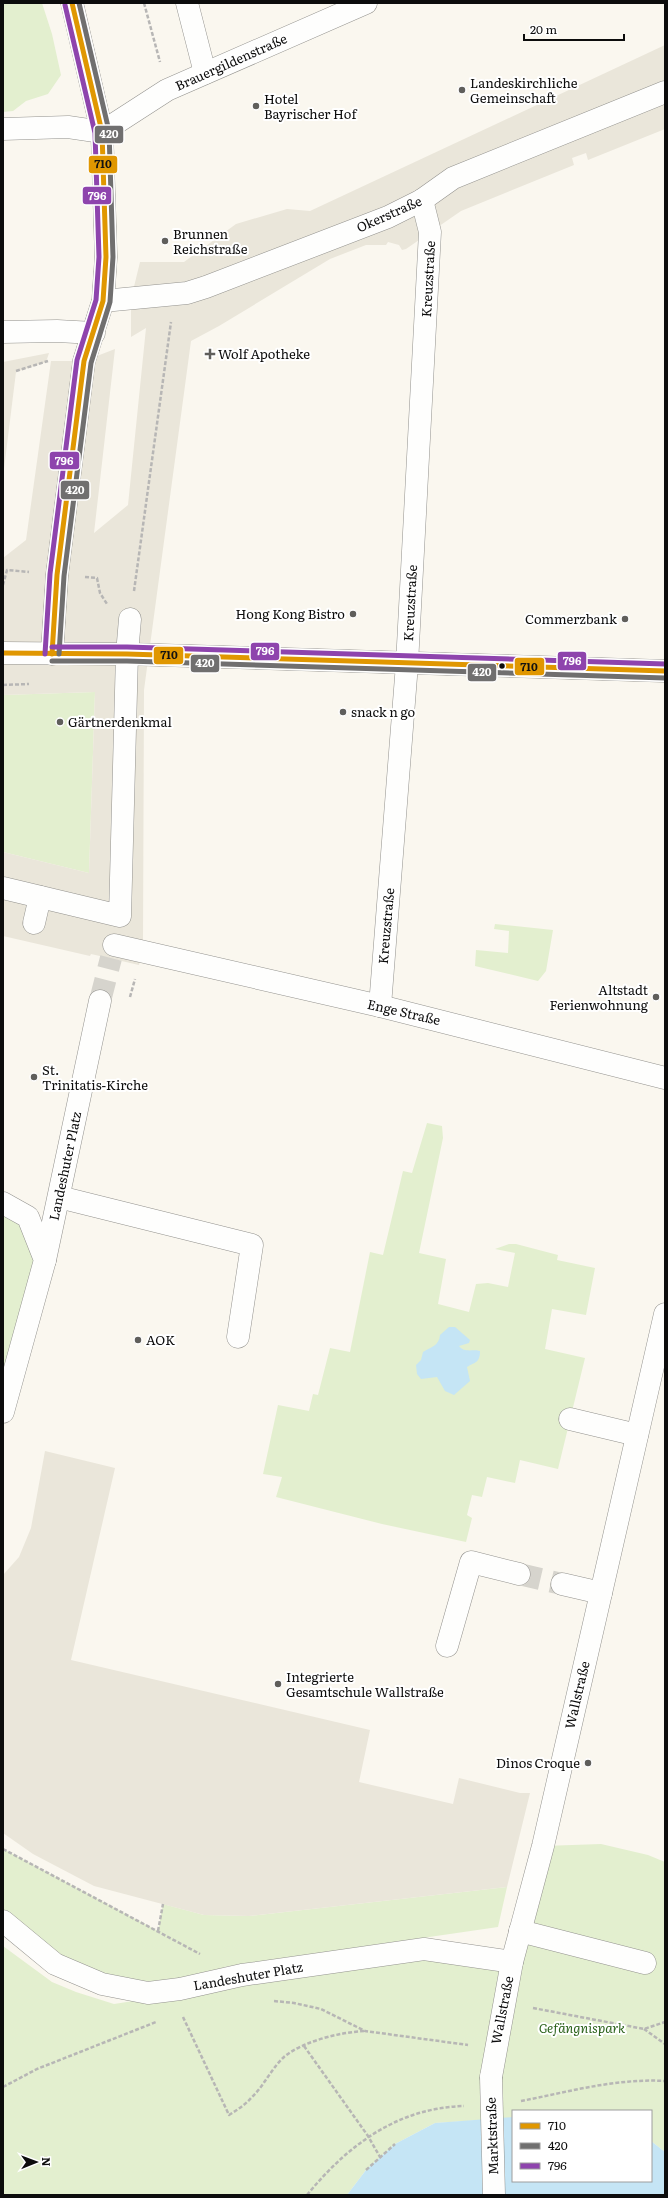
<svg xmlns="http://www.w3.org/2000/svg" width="668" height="2198" font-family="Literata,serif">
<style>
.green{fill:#e3efcf}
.plaza{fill:#eae6da}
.water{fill:#c5e5f5}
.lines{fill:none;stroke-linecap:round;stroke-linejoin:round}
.minor-tunnel{stroke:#d6d4cd;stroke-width:22;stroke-dasharray:22 11;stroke-linecap:butt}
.minor-casing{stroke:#93928e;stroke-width:23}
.path{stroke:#b7b6b5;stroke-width:2.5;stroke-dasharray:4 2;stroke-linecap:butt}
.minor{stroke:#fefefd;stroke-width:22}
.minor-bridge-casing{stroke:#93928e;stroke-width:23;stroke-linecap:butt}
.minor-bridge{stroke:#fefefd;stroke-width:22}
.bus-1-casing{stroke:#fff;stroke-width:8}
.bus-2-casing{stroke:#fff;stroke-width:8}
.bus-3-casing{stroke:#fff;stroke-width:8}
.bus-1{stroke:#e09701;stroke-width:5}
.bus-2{stroke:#706f6f;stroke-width:5}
.bus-3{stroke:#8e44ad;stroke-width:5}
.poi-dot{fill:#5f5e5b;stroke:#fff;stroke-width:1.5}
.bus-dot{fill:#0c0c0c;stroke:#fff;stroke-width:1.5}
.labels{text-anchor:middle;stroke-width:4;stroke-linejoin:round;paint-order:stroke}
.street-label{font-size:13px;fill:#0c0c0c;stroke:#fff}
.poi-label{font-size:13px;fill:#0c0c0c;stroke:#fff;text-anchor:start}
.park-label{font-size:13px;font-style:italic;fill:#2c631c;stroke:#fff}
.line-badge{stroke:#fff;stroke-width:1.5}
.badge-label{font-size:11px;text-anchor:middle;font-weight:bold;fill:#fff}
.pale-badge-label{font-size:11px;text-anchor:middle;font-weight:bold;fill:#111}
</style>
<rect width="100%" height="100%" fill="#faf7ef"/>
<g class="green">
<polygon points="3,3 42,3 52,34 61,75 48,94 26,101 13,111 3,112"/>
<polygon points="95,692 89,873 3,852 3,695"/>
<polygon points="495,924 553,930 546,971 538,981 475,966 476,950 508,953 509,931 494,929"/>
<polygon points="427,1123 442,1126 443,1138 419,1253 446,1259 438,1304 469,1312 476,1284 488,1283 508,1287 515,1253 495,1249 509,1244 516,1244 558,1255 557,1260 595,1268 586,1315 552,1309 545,1349 585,1358 558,1469 520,1460 515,1483 487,1477 482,1497 472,1495 467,1515 472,1518 466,1542 382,1524 276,1497 282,1477 263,1474 278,1405 309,1411 313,1394 318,1395 330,1348 350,1352 370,1252 383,1255 403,1171 412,1173"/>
<polygon points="3,1203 28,1217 45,1260 3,1412"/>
<polygon points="601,1844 648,1855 665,1862 665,2152 651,2141 651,2111 513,2111 513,2118 435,2123 395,2144 366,2170 347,2195 3,2195 3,1946 52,1982 76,1992 114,2004 146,1999 102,1984 3,1921 3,1849 158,1931 163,1904 204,1915 249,1916 507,1887 498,1927 224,1967 225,1978 424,1949 511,1962 543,1846"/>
</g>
<g class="plaza">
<polygon points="665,45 665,129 588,160 586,153 572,158 574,165 461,211 406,249 402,250 399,245 388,242 386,245 366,245 330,259 219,326 191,341 144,690 143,942 139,965 91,954 90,956 3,936 3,852 89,873 95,692 3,695 3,558 26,540 51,361 84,361 115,349 94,533 128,505 146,328 131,337 131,299 140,262 184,262 236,224 287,209 310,211"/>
<polygon points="49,353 46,362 16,372 3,477 3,362"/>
<polygon points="45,1451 115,1468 71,1660 370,1730 359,1782 453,1804 459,1778 520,1793 530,1793 507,1887 249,1916 204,1915 94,1886 33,1854 3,1833 3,1575 19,1557 31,1528"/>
</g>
<g class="water">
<path d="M449,1327H455L470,1340L469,1343L459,1346C464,1353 472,1349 480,1351C480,1363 475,1362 467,1367L470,1381L454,1395L445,1391L437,1377L421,1379L417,1374L416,1365L421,1360L423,1352C431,1347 439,1346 440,1335Z"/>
<polygon points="513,2117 513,2181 651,2181 651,2141 665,2152 665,2195 347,2195 366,2170 395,2144 435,2123"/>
</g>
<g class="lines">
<g class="minor-tunnel">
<polyline points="100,1001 111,958"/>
<polyline points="519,1574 562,1584"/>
</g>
<defs>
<g id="minor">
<polyline points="187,3 205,73"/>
<polyline points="3,129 68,127 102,132"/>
<polyline points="102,132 167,90 366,3"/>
<polyline points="103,301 187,293 206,287 388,217 422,200 453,178 665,92"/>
<polyline points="3,332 57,331 94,333"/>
<polyline points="3,653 127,654 665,671"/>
<polyline points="52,654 57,575 84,361 103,301 106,257 102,132 72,3"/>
<polyline points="3,888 120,916 127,654 130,619"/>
<polyline points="34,923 40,897"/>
<polyline points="114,945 380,1006 665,1078"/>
<polyline points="380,1006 407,664 430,232 422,200"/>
<polyline points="59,1197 252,1245 238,1337"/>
<polyline points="3,1203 28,1217 45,1260 3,1412"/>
<polyline points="45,1260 100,1001"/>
<polyline points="570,1419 637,1435"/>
<polyline points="562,1584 601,1593"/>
<polyline points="447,1646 471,1562 519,1574"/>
<polyline points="3,1921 55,1964 102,1984 148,1993 180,1989 242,1975 424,1949 512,1962"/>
<polyline points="520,1931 645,1963"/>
<polyline points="491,2077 512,1962 543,1846 665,1314"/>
</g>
</defs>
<use href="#minor" class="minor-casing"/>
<g class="path">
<polyline points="144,3 160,62"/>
<polyline points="16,371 48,361"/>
<polyline points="85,577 97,578 100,593 107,604"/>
<polyline points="3,585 7,570 29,572"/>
<polyline points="134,591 171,322"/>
<polyline points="3,685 29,684"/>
<polyline points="130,997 135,979"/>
<polyline points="3,1849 200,1954"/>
<polyline points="158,1931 163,1904"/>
<polyline points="274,2001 294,2003 321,2009 365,2031 468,2045"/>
<polyline points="533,2008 644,2029 665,2022"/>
<path d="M183,2017L229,2115C237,2110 245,2105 251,2098C264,2086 271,2069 284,2057C303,2041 341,2032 365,2031"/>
<polyline points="644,2029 665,2044"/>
<polyline points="304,2046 368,2136 380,2157"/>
<polyline points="3,2087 37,2069 156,2022"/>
<path d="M521,2101C568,2092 616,2078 665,2081"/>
<polyline points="366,2170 395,2144"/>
<path d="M307,2195C348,2145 397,2108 464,2106"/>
</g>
<use href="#minor" class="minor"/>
<defs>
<polyline id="minor-bridge" points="491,2077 494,2195"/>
</defs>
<use href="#minor-bridge" class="minor-bridge-casing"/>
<use href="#minor-bridge" class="minor-bridge"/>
<defs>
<g id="bus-1">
<polyline points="3,653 127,654 665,671"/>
<polyline points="52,654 57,575 84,361 103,301 106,257 102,132 72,3"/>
</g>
<g id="bus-2">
<polyline points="59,654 64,576 91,363 110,302 113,257 109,131 79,3"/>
<polyline points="52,661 127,661 665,678"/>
</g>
<g id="bus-3">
<polyline points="52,647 127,647 665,664"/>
<polyline points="45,654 50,574 77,360 96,300 99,257 95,133 65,5"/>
</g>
</defs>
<use href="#bus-1" class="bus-1-casing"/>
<use href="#bus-2" class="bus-2-casing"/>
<use href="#bus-3" class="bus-3-casing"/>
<use href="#bus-1" class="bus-1"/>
<use href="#bus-2" class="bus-2"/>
<use href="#bus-3" class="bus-3"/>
</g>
<g class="poi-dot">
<circle cx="462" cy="90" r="4"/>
<circle cx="256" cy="106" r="4"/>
<circle cx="165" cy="241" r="4"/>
<path d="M208 348h4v4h4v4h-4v4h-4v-4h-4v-4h4z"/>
<circle cx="353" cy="614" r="4"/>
<circle cx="625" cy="619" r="4"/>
<circle cx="343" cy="712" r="4"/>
<circle cx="60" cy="722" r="4"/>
<circle cx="656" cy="997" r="4"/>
<circle cx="34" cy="1077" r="4"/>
<circle cx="138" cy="1340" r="4"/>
<circle cx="278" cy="1684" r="4"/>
<circle cx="588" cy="1763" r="4"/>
</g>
<circle class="bus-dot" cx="502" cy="666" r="3.5"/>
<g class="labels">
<g class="street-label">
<text transform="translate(231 62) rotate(-24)" y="5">Brauergildenstraße</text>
<text transform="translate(389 214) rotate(-24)" y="5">Okerstraße</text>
<text transform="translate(428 279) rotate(-87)" y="5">Kreuzstraße</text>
<text transform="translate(410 603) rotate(-87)" y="5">Kreuzstraße</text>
<text transform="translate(386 926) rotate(-85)" y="5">Kreuzstraße</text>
<text transform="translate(404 1012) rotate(13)" y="5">Enge Straße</text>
<text transform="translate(65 1166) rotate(-78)" y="5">Landeshuter Platz</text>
<text transform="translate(577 1695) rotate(-77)" y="5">Wallstraße</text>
<text transform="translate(248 1976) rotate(-10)" y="5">Landeshuter Platz</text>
<text transform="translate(502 2010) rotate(-79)" y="5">Wallstraße</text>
<text transform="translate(492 2136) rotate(-92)" y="5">Marktstraße</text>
</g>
<g class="poi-label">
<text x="470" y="88">Landeskirchliche<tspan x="470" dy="15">Gemeinschaft</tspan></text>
<text x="264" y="104">Hotel<tspan x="264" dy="15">Bayrischer Hof</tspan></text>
<text x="173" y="239">Brunnen<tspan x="173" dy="15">Reichstraße</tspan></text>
<text x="218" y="359">Wolf Apotheke</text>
<text x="345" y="619" text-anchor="end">Hong Kong Bistro</text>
<text x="617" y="624" text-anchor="end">Commerzbank</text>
<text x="351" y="717">snack n go</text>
<text x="68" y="727">Gärtnerdenkmal</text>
<text x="648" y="995" text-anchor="end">Altstadt<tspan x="648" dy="15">Ferienwohnung</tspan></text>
<text x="42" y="1075">St.<tspan x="42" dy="15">Trinitatis-Kirche</tspan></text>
<text x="146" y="1345">AOK</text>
<text x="286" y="1682">Integrierte<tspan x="286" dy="15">Gesamtschule Wallstraße</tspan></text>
<text x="580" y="1768" text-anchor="end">Dinos Croque</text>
</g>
<g class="park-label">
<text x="582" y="2033">Gefängnispark</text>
</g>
</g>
<g class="line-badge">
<rect x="94" y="125" width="30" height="19" rx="4" fill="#706f6f"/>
<rect x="88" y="155" width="30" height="19" rx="4" fill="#e09701"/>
<rect x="82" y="186" width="30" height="19" rx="4" fill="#8e44ad"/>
<rect x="49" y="451" width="31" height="19" rx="4" fill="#8e44ad"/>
<rect x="60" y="480" width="30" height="20" rx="4" fill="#706f6f"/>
<rect x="250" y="642" width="30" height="19" rx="4" fill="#8e44ad"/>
<rect x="153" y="646" width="31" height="19" rx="4" fill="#e09701"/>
<rect x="557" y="651" width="30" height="20" rx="4" fill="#8e44ad"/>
<rect x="190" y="654" width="30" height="19" rx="4" fill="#706f6f"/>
<rect x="514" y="657" width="31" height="19" rx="4" fill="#e09701"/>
<rect x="467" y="663" width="30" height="19" rx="4" fill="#706f6f"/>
</g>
<g class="badge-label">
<text x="109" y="138">420</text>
<text x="97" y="200">796</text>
<text x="64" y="465">796</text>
<text x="75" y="494">420</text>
<text x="265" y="655">796</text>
<text x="572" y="665">796</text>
<text x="205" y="667">420</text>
<text x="482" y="676">420</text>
</g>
<g class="pale-badge-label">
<text x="103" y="168">710</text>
<text x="169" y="659">710</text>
<text x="529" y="671">710</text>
</g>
<rect width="668" height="2198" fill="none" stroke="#0c0c0c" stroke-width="8"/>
<rect x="512" y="2110" width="140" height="72" fill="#ffffff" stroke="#9e9e9e"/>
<rect x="520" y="2123" width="20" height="6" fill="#e09701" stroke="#9e9e9e"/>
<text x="548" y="2130" font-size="12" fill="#0c0c0c">710</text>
<rect x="520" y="2143" width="20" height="6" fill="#706f6f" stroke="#9e9e9e"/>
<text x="548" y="2150" font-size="12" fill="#0c0c0c">420</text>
<rect x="520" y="2163" width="20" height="6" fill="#8e44ad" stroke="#9e9e9e"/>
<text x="548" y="2170" font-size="12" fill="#0c0c0c">796</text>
<g transform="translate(36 2162) rotate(89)" stroke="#ffffff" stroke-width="3" paint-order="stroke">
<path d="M0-3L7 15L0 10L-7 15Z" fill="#0c0c0c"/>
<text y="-6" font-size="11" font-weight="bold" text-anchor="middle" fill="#0c0c0c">N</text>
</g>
<path d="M524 34v6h100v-6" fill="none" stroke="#0c0c0c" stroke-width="2"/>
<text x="530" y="34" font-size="12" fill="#0c0c0c" stroke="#ffffff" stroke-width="3" paint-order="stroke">20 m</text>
</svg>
